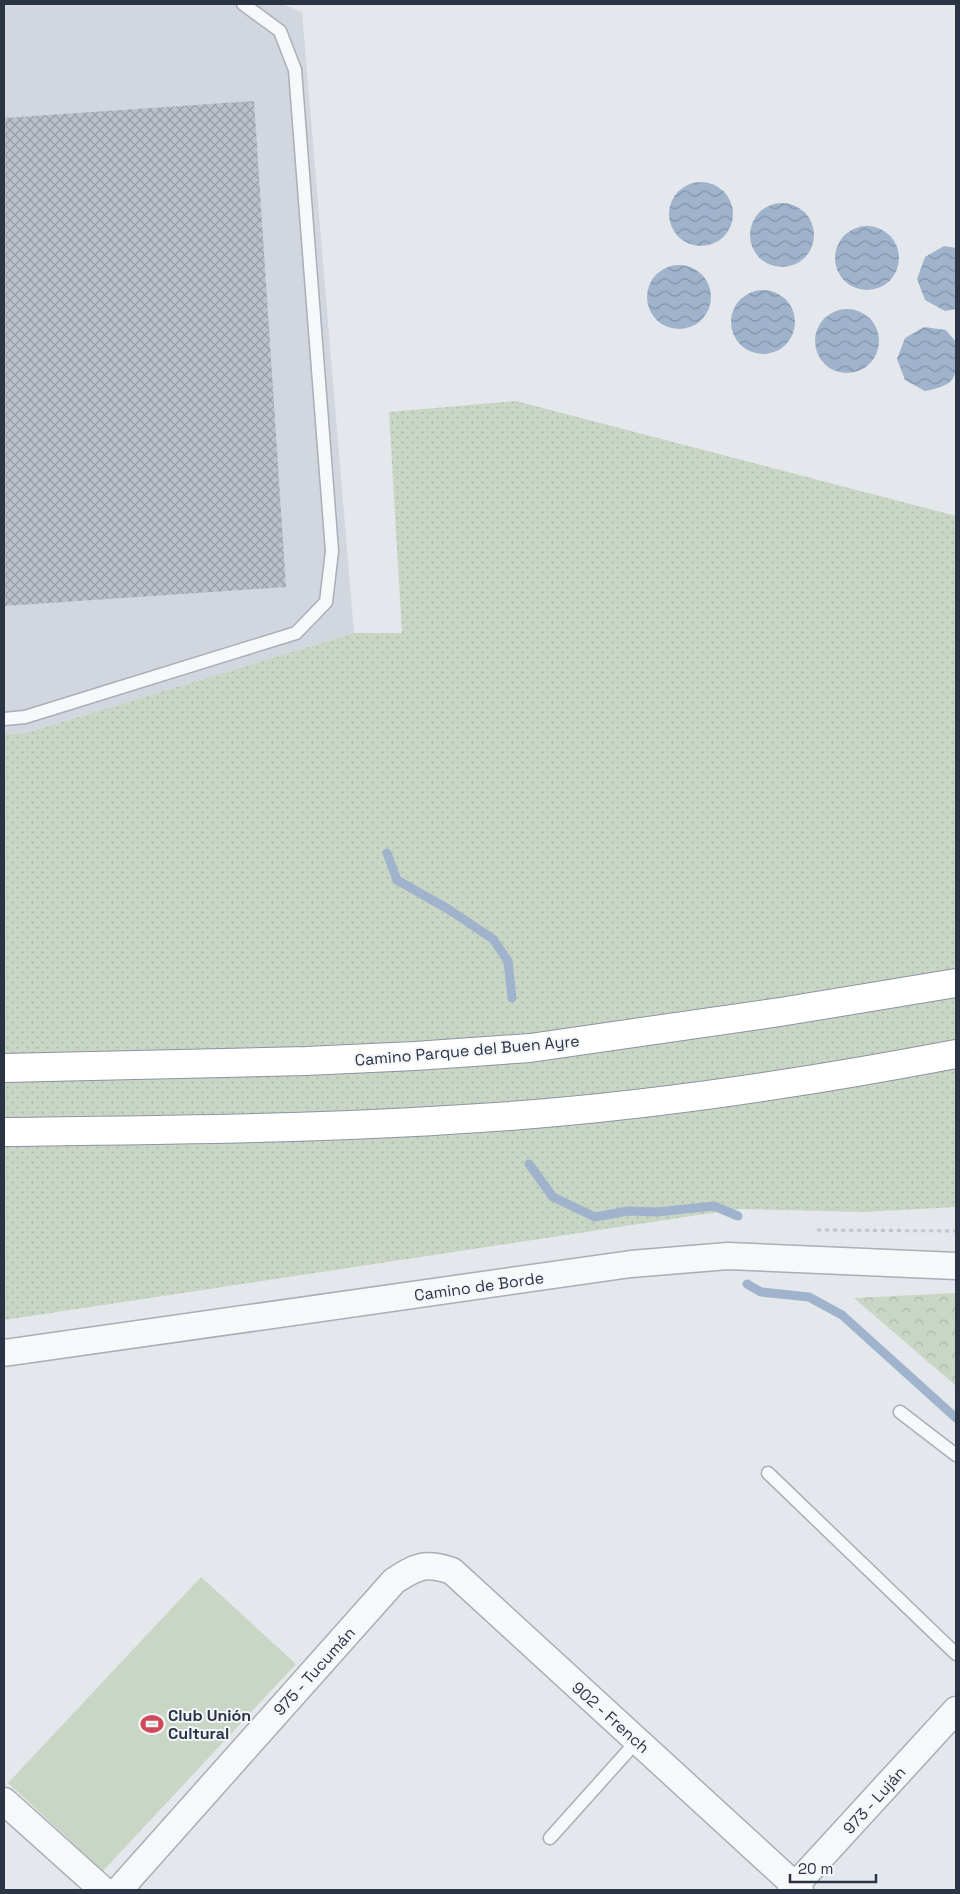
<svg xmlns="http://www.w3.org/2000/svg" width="960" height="1894" font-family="'Space Grotesk',sans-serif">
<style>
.built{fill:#d2d6de}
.grass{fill:url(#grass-dots)}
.park{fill:url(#park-crowns)}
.pitch{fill:#c9d6c5}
.water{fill:url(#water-waves)}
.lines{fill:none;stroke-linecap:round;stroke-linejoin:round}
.stream{stroke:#9fb4cc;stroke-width:9}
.building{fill:url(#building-cross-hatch)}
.service-casing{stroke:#a9aeb7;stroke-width:15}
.minor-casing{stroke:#a9aeb7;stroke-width:29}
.motorway-casing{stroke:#8b94a3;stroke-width:30}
.path{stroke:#c2c5cb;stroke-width:3;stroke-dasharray:4 4;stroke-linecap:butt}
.service{stroke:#f7f8fa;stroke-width:12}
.minor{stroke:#f7f8fa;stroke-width:26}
.motorway{stroke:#fff;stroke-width:28}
.labels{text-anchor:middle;stroke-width:4;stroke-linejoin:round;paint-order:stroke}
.street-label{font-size:16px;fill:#2b3445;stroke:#f4f6f9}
.poi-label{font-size:16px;font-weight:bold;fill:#2b3445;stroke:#f4f6f9;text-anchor:start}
</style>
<defs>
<pattern id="grass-dots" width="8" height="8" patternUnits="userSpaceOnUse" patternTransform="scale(1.25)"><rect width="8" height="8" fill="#c9d6c5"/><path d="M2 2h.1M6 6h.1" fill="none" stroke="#adb8ab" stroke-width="1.8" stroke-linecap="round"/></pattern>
<pattern id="park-crowns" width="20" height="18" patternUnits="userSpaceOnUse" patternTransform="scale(1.25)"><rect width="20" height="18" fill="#c9d6c5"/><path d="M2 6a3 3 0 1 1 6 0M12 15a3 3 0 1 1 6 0" fill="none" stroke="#adb8ab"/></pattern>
<pattern id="water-waves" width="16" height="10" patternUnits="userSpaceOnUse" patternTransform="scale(1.25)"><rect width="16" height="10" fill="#9fb4cc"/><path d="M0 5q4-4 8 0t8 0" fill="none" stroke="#8293a7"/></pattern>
<pattern id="building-cross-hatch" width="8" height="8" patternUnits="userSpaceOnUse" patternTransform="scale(1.25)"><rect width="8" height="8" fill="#bbc0ca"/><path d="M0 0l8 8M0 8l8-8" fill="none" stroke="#989da6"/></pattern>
</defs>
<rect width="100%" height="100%" fill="#e4e7ec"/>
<polygon class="built" points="4,4 282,4 302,12 354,633 26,733 4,734"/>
<polygon class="grass" points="516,401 956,516 956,1207 863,1212 738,1209 4,1320 4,734 26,733 354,633 402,633 389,412"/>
<polygon class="park" points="956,1293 956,1386 854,1298"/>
<polygon class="pitch" points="201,1577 296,1664 103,1871 8,1783"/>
<g class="water">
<circle cx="701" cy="214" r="32"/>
<circle cx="782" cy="235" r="32"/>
<circle cx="867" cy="258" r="32"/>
<polygon points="944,246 956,248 956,309 945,311 925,300 917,279 925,257"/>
<circle cx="679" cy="297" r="32"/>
<circle cx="763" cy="322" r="32"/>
<circle cx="847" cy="341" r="32"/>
<path d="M924,327L946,330L956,342C956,377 960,384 925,391L905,380L897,359L905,338Z"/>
</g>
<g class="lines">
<g class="stream">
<polyline points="387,853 397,880 448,909 493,939 508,961 512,998"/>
<polyline points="529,1164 553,1197 595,1217 628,1211 657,1212 714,1206 738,1216"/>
<polyline points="747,1284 761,1292 809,1297 842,1315 956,1418"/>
</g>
</g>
<polygon class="building" points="254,101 286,587 4,606 4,118"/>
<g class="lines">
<defs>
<g id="service">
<polyline points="4,719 25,717 296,633 326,602 332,551 295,70 280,31 243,4"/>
<polyline points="900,1412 956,1455"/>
<polyline points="768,1473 956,1654"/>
<polyline points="550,1838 637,1741"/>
</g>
<g id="minor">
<polyline points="4,1353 631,1264 728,1256 956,1266"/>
<polyline points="4,1801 103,1890"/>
<path d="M119,1890L394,1581C417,1566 425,1562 452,1571L800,1890"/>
<polyline points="791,1890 956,1710"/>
</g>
<g id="motorway">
<polyline points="4,1068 306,1061 415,1056 530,1048 780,1012 956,983"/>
<path d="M4,1132C163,1130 321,1129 480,1118C639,1108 799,1084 956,1054"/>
</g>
</defs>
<use href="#service" class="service-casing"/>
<use href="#minor" class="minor-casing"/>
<use href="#motorway" class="motorway-casing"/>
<polyline class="path" points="817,1230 956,1231"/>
<use href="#service" class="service"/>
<use href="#minor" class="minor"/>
<use href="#motorway" class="motorway"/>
</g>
<defs>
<symbol id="stadium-bare" viewBox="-9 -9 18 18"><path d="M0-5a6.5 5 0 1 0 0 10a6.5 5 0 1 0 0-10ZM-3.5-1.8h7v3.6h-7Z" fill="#d1495b" stroke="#f4f6f9" stroke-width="2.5" paint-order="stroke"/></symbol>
</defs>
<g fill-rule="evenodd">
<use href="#stadium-bare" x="136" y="1708" width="32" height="32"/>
</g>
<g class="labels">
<g class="street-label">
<text transform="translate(467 1050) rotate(-5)" y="6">Camino Parque del Buen Ayre</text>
<text transform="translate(479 1286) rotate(-8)" y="6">Camino de Borde</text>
<text transform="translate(314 1671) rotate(-48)" y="6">975 - Tucumán</text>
<text transform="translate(611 1717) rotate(42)" y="6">902 - French</text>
<text transform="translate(874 1800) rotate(-48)" y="6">973 - Luján</text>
</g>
<g class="poi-label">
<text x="168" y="1721">Club Unión<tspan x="168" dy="18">Cultural</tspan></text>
</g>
</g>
<rect width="960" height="1894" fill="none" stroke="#2b3445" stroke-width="10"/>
<path d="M790 1874v8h86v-8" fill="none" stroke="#2b3445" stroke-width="2.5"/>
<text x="798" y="1874" font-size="15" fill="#2b3445" stroke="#f4f6f9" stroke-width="4" paint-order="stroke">20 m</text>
</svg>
